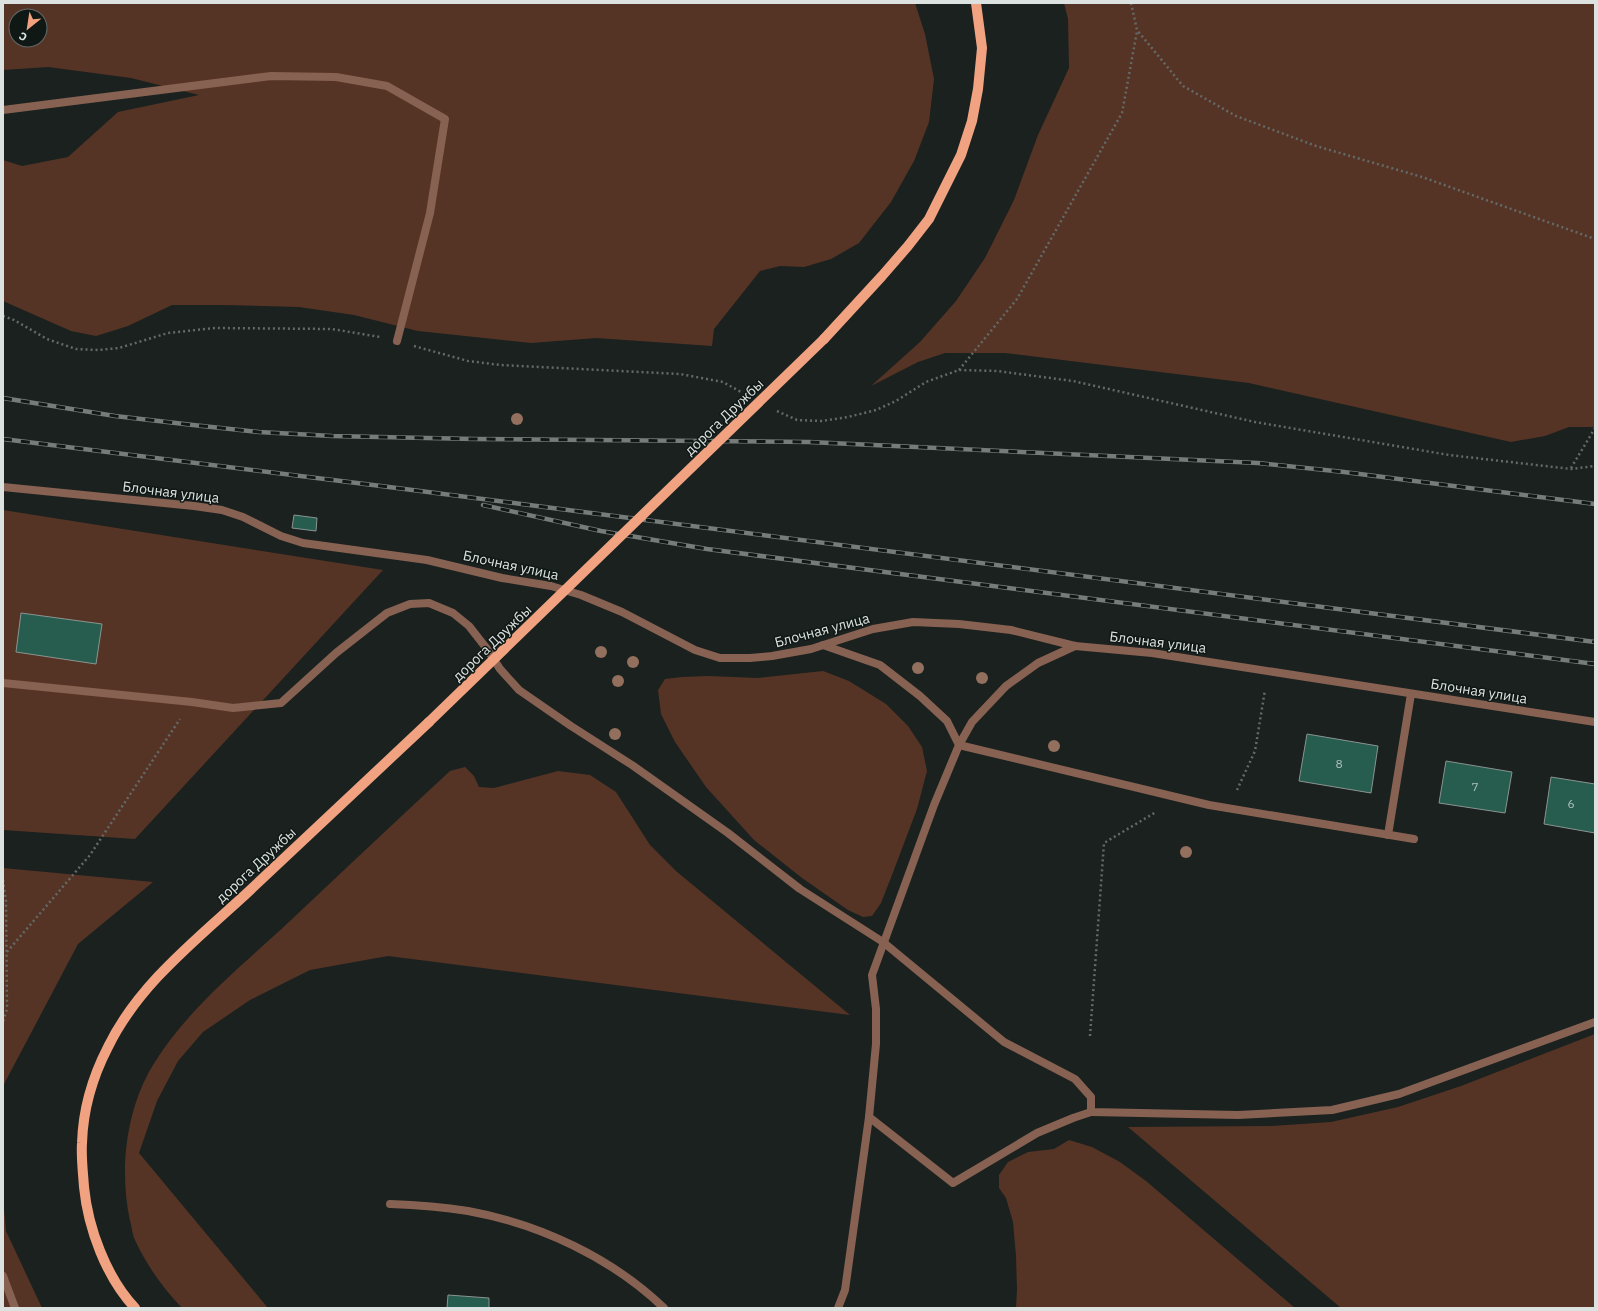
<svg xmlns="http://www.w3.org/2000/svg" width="1598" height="1311" font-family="'IBM Plex Sans',sans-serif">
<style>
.green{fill:#563425;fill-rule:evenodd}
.building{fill:#275d4f;stroke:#8a9491}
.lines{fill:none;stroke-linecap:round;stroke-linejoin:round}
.path{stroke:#646a68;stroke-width:2.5;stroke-dasharray:2 3;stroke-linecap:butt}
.lane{stroke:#876151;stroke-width:8}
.street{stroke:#876151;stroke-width:8}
.primary{stroke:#f1a381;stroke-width:10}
.rail-casing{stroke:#757c7a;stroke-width:4.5}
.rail{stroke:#101816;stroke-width:3;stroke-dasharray:9;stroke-linecap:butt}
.primary-bridge{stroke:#f1a381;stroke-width:10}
.tree{fill:#936f5e}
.labels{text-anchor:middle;stroke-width:3;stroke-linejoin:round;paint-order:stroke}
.number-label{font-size:12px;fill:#afc1bc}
.street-label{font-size:14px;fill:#dce2e0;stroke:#101816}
</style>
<rect width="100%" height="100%" fill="#1a211f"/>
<g class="green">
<path d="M3,3H915L925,34L934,79L929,122L914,161L891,202L859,243L831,259L804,267L780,266L760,271L714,329L712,346L596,338L531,343L418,331L354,315L299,307L224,305H172L128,326L96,336L71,331L3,301V160L22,166L68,157L118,112L199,95L131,78L48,67L3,70ZM16,16H40V40H16Z"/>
<polygon points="1064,3 1595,3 1595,427 1569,427 1545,436 1511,442 1249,383 1005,353 945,353 918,362 871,386 920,342 956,301 985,258 1014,200 1038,135 1069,68 1068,19"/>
<polygon points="3,510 383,570 135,839 3,830"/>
<polygon points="823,671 849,681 886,704 908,726 922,747 927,771 917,809 892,875 881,903 872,916 863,917 848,910 802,878 754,840 706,787 675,742 661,714 658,690 665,679 682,677 708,676 758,678"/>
<path d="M465,767L474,776L479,787L494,788L558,771L590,775L616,792L650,845L676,871L850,1015L388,956L310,970L250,1000L203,1032L178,1061L157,1101L139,1153L268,1308H182C163,1288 147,1266 135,1240C132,1234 132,1227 130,1221C119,1170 126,1109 153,1065C187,1009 243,965 290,921C343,871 396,821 450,771Z"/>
<polygon points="3,868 153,882 78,944 3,1086"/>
<polygon points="1595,1034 1595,1308 1341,1308 1128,1127 1272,1126 1331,1122 1398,1107 1461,1086"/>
<polygon points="1069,1140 1092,1147 1120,1162 1146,1181 1295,1308 1016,1308 1017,1290 1016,1256 1013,1222 1006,1198 999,1188 999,1175 1008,1162 1028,1152 1054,1149"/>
<polygon points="3,1198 6,1231 42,1308 3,1308"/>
</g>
<g class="building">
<polygon points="294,515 317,518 316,531 292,528"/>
<polygon points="21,613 102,624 96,664 16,652"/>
<polygon points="1307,734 1378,746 1371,793 1299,781"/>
<polygon points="1446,761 1512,772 1505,813 1439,803"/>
<polygon points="1551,777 1595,784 1595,833 1544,824"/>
<polygon points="448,1295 489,1298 489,1308 447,1308"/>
</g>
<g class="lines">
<g class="path">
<polyline points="1131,3 1137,30 1183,86 1236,116 1316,146 1422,177 1595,239"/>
<polyline points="3,316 14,320 47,339 76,349 99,350 119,348 168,333 215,328 332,329 380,337"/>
<polyline points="414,346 468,361 500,365 680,374 723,382 741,392"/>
<polyline points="959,370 1017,299 1122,113 1137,31"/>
<polyline points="777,411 797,420 821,421 848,417 876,410 896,401 926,382 959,370 997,371 1073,381 1255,422 1449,455 1571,469 1595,466"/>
<polyline points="1571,468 1595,428"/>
<polyline points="1237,790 1255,751 1265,690"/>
<polyline points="3,880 6,901 7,1009 3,1022"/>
<polyline points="7,952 90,855 180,719"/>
<polyline points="1090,1036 1104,843 1156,812"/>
</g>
<g class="lane">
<polyline points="3,110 271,76 336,77 387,86 445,119 430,213 397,341"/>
<polyline points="823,645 880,665 920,696 947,721 959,745 1209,805 1414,839"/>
<polyline points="1075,646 1038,663 1006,686 972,722 959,745 934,805 872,975 876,1009 876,1044 869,1117 953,1183 1037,1133 1073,1118 1091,1112"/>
<polyline points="1388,835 1411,694"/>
<path d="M390,1204C416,1205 442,1207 468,1211C540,1224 612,1258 664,1308"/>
<polyline points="838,1308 845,1290 869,1117"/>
</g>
<g class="street">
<polyline points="3,487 194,506 222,510 243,517 281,536 303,543 427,560 502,578 551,586 581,595 622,612 695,650 720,658 750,658 772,656 811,649 873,629 913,622 959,624 1011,630 1075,646 1152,653 1595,722"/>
<polyline points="3,683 192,702 233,708 281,703 336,653 387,613 410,604 429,603 453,613 469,626 487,649 500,669 519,690 571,726 632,765 728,833 800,889 883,942 1004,1042 1075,1079 1091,1097 1091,1112 1238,1115 1332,1110 1399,1094 1595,1022"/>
<polyline points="3,1276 15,1308"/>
</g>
<g class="primary">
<polyline points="824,339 882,276 908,246 929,219 961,155 972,121 978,89 982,48 976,3"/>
<path d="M135,1308C106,1277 88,1228 84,1187C83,1172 81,1157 82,1143C83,1110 93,1076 108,1047C138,985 196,940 246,894C307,837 368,780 429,722"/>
</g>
<defs>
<g id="rail">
<polyline points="3,398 115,416 193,425 259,432 332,436 474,439 809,442 1258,463 1344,472 1595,504"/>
<polyline points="3,439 381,486 1595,642"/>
<polyline points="483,505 601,531 707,549 1595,664"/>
</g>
</defs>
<use href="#rail" class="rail-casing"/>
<use href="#rail" class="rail"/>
<polyline class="primary-bridge" points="429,722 824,339"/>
</g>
<g class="tree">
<circle cx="517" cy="419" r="6"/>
<circle cx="601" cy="652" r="6"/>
<circle cx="633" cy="662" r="6"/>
<circle cx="918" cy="668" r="6"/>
<circle cx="982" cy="678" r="6"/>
<circle cx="618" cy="681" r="6"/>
<circle cx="615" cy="734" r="6"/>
<circle cx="1054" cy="746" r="6"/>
<circle cx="1186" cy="852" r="6"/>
</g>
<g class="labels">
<g class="number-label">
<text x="1339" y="768">8</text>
<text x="1475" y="791">7</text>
<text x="1571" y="808">6</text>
</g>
<g class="street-label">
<text transform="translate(724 417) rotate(-44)" y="5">дорога Дружбы</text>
<text transform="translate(171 492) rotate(7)" y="5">Блочная улица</text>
<text transform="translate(511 565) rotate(12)" y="5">Блочная улица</text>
<text transform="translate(822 630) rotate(-15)" y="5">Блочная улица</text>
<text transform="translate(1158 642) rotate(7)" y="5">Блочная улица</text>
<text transform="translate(492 643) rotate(-44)" y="5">дорога Дружбы</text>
<text transform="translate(1479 691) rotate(9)" y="5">Блочная улица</text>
<text transform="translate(256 865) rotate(-43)" y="5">дорога Дружбы</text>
</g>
</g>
<rect width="1598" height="1311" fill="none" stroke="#dce2e0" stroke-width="8"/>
<g transform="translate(28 28) rotate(210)"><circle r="19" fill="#101816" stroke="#626967"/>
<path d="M0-3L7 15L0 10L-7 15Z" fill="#f1a17e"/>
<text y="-6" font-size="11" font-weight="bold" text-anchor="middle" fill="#dce2e0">С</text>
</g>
</svg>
